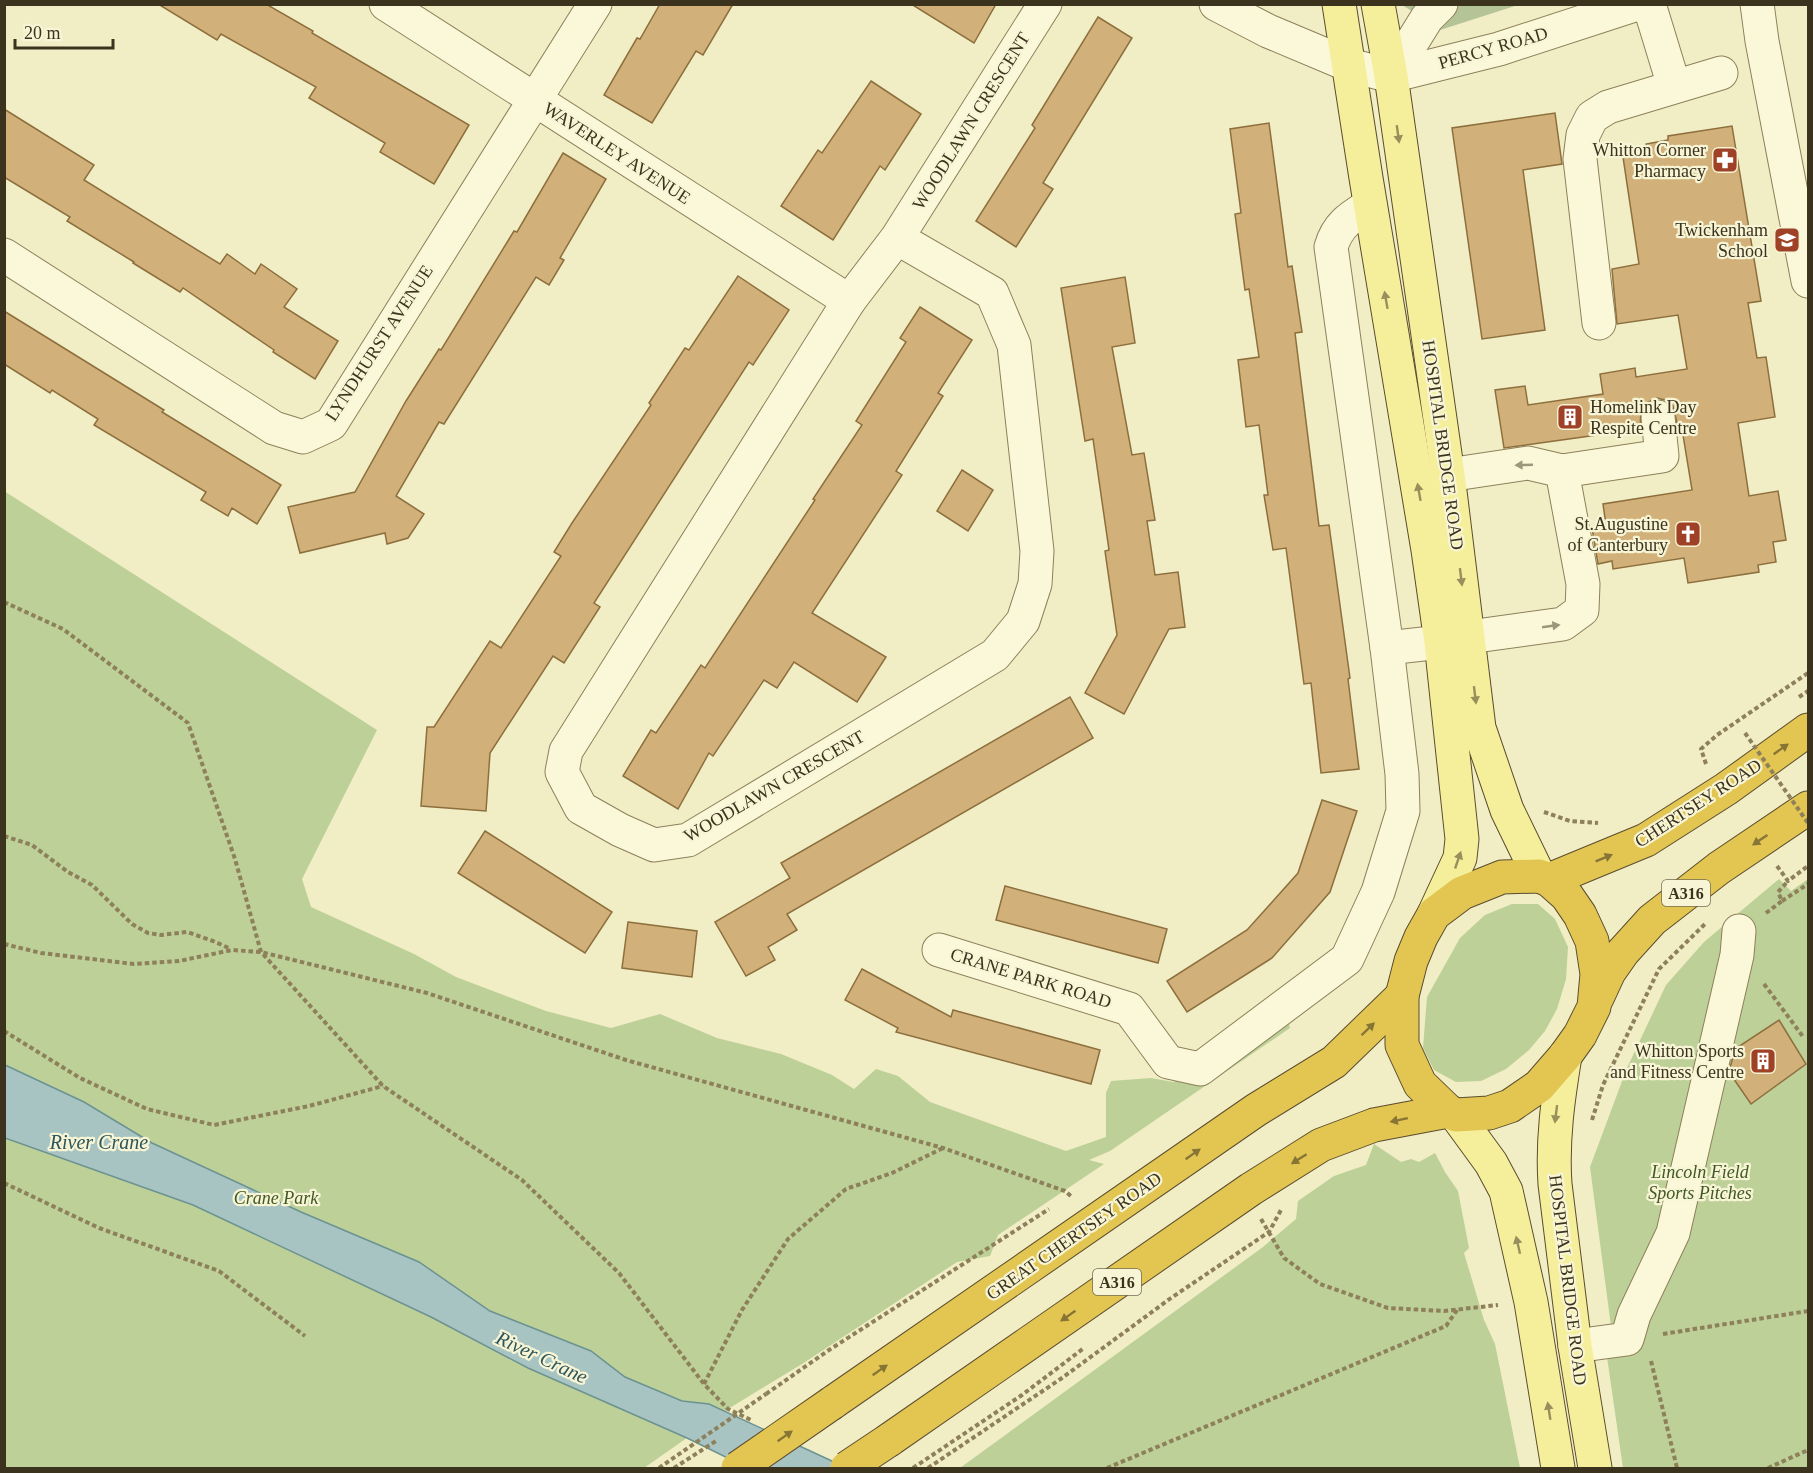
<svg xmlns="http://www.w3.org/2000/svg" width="1813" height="1473" font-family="'Times New Roman',serif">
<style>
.green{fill:#bcd098}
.cemetery{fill:#b4c497}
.water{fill:#a7c4c2;stroke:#6c9392;stroke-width:1.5}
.building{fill:#d1b179;stroke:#8d6f3e;stroke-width:1.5}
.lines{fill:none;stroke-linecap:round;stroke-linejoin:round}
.minor-casing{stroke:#8d805a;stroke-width:35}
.major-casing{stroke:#5a4d2e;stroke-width:35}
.highway-casing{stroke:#5a4d2e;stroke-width:35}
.path{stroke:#8d805a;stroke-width:4;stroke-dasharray:4.5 3;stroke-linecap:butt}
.minor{stroke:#fbf8d9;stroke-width:33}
.major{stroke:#f5ee9b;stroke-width:33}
.highway{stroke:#e3c552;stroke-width:33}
.highway-bridge-casing{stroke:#5a4d2e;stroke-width:35;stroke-linecap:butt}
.path-bridge{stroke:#8d805a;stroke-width:4;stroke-dasharray:4.5 3;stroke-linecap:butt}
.highway-bridge{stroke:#e3c552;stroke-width:33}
.oneway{fill:#98905c}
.oneway2{fill:#9c967c}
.oneway3{fill:#877535}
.labels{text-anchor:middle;stroke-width:4.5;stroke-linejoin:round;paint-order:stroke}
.shield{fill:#f7f5d5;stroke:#746d55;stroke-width:1.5}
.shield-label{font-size:16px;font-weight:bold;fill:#3c331e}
.street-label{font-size:18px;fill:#3c331e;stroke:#f7f5d5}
.poi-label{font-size:18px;fill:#3c331e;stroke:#f7f5d5;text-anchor:end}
.park-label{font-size:18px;font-style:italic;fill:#405924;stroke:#f7f5d5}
.water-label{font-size:20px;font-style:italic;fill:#2d555c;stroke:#f7f5d5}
</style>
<rect width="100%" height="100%" fill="#f1edc5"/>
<g class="green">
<polygon points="4,491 377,730 302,879 311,907 414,954 456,977 546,1011 611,1028 660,1014 717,1038 781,1054 832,1075 854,1089 876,1069 898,1076 930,1102 1066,1151 1106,1137 1106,1093 1111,1081 1151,1078 1173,1082 1195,1074 1287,1014 1290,1028 1110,1151 1089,1160 1104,1164 998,1235 990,1256 957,1262 802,1364 728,1409 644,1468 5,1468"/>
<polygon points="1779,879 1791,891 1808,879 1808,1468 1623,1468 1606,1350 1614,1349 1590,1167 1627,1068 1666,985 1704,942"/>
<polygon points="1512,904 1538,904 1555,919 1568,947 1566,979 1557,1009 1545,1031 1529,1050 1506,1069 1481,1081 1456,1082 1434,1070 1423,1048 1427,997 1460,938 1485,915"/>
<polygon points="1374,1144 1401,1162 1411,1159 1419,1162 1435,1153 1445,1172 1458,1191 1469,1248 1464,1253 1484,1320 1495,1344 1520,1468 960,1468 1263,1247 1296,1219 1298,1201 1334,1176 1366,1165"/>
</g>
<polygon class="cemetery" points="1402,5 1518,5 1440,30 1435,25"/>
<polygon class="water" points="5,1065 84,1102 152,1143 301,1212 419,1262 490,1311 591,1351 625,1377 682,1401 709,1404 847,1468 748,1468 687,1438 528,1368 431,1317 193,1205 5,1138"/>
<g class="building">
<polygon points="158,4 266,4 313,31 312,33 469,125 434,184 380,152 385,143 309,98 316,87 221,34 217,40"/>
<polygon points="660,4 733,4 703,55 696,51 652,123 604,95 637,38 640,39"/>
<polygon points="911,4 996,4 974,43"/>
<polygon points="1098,17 1132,38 1043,183 1053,189 1016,247 976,221 1035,128 1032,125"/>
<polygon points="871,81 921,114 885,170 880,166 833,240 781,206 818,150 822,153"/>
<polygon points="4,109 94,165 84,180 220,264 227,254 255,274 261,264 297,289 284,307 338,341 315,379 273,352 274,350 183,288 180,292 133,263 134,262 67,221 70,217 4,177"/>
<polygon points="1555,113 1562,164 1523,170 1545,330 1482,339 1452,128"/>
<polygon points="1269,123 1288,267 1292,266 1302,332 1295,333 1319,526 1329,525 1350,678 1348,679 1359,769 1321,773 1311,683 1304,684 1286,548 1273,550 1264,495 1268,495 1259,425 1246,427 1238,360 1259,357 1249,289 1245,290 1235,214 1241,213 1230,129"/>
<polygon points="1732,126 1761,301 1748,303 1757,358 1766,357 1775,417 1738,423 1749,496 1778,491 1786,540 1773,542 1776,562 1758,565 1759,572 1688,583 1684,558 1613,569 1612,561 1598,564 1592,528 1606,525 1603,504 1692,490 1681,423 1677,423 1673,406 1665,400 1657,398 1648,402 1641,410 1640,429 1504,448 1495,390 1525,386 1528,405 1603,394 1600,374 1635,368 1636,377 1687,369 1678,315 1617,324 1612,269 1639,264 1623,157 1647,153 1646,144 1668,140 1668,136"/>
<polygon points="563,153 606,179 560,258 564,260 549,285 536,277 444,424 439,422 396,496 424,514 408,538 387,544 385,533 300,553 288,507 355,492 406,401 439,349 441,350 514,231 517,232"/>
<polygon points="738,276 789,310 753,365 749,362 594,603 600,607 564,663 553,656 490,753 486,811 421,806 427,727 434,727 490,641 501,648 561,556 554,552 572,523 651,405 649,403 685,348 689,350"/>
<polygon points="1125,277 1135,343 1112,347 1132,455 1144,453 1155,520 1147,521 1155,575 1178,572 1185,627 1169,629 1124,714 1085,693 1117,635 1105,551 1109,550 1093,439 1085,441 1061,288"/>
<polygon points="920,307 972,340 938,393 943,396 896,471 902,475 812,613 886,657 857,702 794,662 777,688 764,680 713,756 709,753 678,809 623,776 651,730 656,733 701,665 705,668 815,500 813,499 862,425 856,421 906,342 900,338"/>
<polygon points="4,311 164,410 162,412 281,485 257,524 232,508 228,516 201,500 206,492 94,425 98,419 52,390 50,393 4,364"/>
<polygon points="962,470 993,490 968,531 937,511"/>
<polygon points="1070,697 1093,738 787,914 797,930 768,947 775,960 746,976 715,922 790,878 781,863"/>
<polygon points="1322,800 1357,811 1330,892 1272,958 1187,1012 1167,981 1247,930 1298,873"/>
<polygon points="485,831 612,912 585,953 458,873"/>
<polygon points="1005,886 1167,929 1158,963 996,920"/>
<polygon points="628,922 697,931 692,977 622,968"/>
<polygon points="862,969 951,1017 953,1010 1100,1050 1091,1084 896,1032 898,1028 845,1000"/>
<polygon points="1779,1020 1806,1064 1751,1104 1729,1072 1735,1049"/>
</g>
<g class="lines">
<defs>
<g id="minor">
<polyline points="386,4 849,301"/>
<polyline points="1216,4 1268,31 1349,65 1391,76 1499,49 1637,4"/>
<polyline points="1649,4 1674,86"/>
<polyline points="1757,4 1762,41 1808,281"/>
<polyline points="1391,76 1427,18 1441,4"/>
<polyline points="897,238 992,293 1014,345 1037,551 1035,584 1023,621 995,655 688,840 654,845 620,830 581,808 562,772 566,751 849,301 897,238 1045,4"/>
<polyline points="4,255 274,428 303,437 331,424 595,4"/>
<polyline points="1599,323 1580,159 1583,135 1592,117 1608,107 1721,73"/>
<polyline points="1562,471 1662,456 1658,417"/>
<polyline points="1448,475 1528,463 1562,471 1583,584 1582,610 1563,624 1469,637"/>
<polyline points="1387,648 1441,642"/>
<path d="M939,950L1129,1009L1168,1062L1200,1069L1347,959L1378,892L1403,811L1402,774L1387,648L1331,247C1338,224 1351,217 1370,205"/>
<polyline points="1575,1346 1627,1339 1634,1315 1673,1233 1737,955 1739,931"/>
</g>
<g id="major">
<polyline points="1339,4 1366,178 1428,550 1441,642 1462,839 1460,858 1434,914"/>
<polyline points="1378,4 1391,76 1448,475 1479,728 1507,810 1539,876"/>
<path d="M1565,1056C1558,1099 1552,1140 1555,1184L1575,1346L1595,1468"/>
<polyline points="1456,1115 1491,1163 1506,1191 1531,1302 1558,1468"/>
</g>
<g id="highway">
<polygon points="1539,876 1549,880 1567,896 1580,915 1592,941 1597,974 1594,1007 1580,1035 1565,1056 1539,1086 1510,1106 1489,1113 1456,1115 1448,1111 1420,1084 1402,1045 1402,996 1411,961 1421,937 1434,914 1462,893 1502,877"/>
<polyline points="1549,880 1646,840 1726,789 1808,730"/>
<polyline points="1597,998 1609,972 1623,952 1652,920 1719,868 1808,808"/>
<polyline points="832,1403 1256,1110 1334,1062 1402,996"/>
<polyline points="889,1440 1251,1189 1321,1145 1374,1125 1448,1111"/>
</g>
</defs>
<use href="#minor" class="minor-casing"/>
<use href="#major" class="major-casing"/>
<use href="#highway" class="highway-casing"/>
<g class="path">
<polyline points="4,602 63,629 188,723 235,859 261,952 383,1086 522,1180 619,1273 704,1384 728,1409 751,1420"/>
<polyline points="1799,697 1808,691"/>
<polyline points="1706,764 1701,749 1717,735 1808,673"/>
<polyline points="1544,812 1570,821 1598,823"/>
<polyline points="4,836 32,845 68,872 92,885 132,924 148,933 161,935 187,932 213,941 231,949"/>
<polyline points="1777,866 1788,881 1808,866"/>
<polyline points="1782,901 1808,884"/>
<polyline points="1766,913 1782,901 1778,892 1788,881"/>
<polyline points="4,944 41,953 134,964 179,961 232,950 261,952 427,993 626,1060 943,1148 1065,1191 1073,1198"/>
<polyline points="1764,984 1804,1038"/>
<polyline points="4,1031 80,1078 147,1109 214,1125 309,1106 383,1086"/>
<polyline points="1592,1120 1603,1085 1659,969 1705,924"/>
<polyline points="4,1183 99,1228 219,1271 305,1336"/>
<polyline points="1261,1219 1284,1258 1320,1284 1388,1308 1444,1311 1498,1305"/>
<polyline points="1663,1334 1808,1311"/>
<polyline points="1651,1361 1677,1468"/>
<polyline points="704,1384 742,1310 788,1239 846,1189 892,1173 943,1148"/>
<polyline points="766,1394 829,1350 1049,1209"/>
<polyline points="913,1468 1022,1395 1084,1348"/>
<polyline points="928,1468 1062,1378 1171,1298 1269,1232 1281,1210"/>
<polyline points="1107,1468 1446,1326 1457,1310"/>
<polyline points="1768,1468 1808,1450"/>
</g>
<use href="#minor" class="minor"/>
<use href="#major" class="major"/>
<use href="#highway" class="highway"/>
<defs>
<g id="highway-bridge">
<polyline points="738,1468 832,1403"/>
<polyline points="847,1468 889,1440"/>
</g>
</defs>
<use href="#highway-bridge" class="highway-bridge-casing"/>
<g class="path-bridge">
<polyline points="1745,733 1808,823"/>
<polyline points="659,1468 766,1394"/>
<polyline points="674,1468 716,1441"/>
</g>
<use href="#highway-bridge" class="highway-bridge"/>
</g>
<defs><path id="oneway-solid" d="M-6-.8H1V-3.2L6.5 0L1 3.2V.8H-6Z" transform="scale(1.5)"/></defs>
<g class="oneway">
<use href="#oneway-solid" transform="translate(1398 134) rotate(82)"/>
<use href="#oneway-solid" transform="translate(1386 300) rotate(-100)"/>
<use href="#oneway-solid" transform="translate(1419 492) rotate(-100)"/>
<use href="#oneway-solid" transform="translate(1461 577) rotate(83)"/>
<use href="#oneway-solid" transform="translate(1475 695) rotate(83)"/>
<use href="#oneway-solid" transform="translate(1458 860) rotate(-71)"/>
<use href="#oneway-solid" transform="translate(1556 1114) rotate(97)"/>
<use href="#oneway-solid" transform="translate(1518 1245) rotate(-103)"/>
<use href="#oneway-solid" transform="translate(1549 1411) rotate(-99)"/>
</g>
<g class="oneway2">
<use href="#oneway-solid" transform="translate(1524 465) rotate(178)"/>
<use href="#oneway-solid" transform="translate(1551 626) rotate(-8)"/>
</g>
<g class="oneway3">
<use href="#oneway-solid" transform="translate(1781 749) rotate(-35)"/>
<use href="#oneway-solid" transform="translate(1760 840) rotate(146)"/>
<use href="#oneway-solid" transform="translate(1604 858) rotate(-22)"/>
<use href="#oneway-solid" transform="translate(1368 1029) rotate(-44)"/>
<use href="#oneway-solid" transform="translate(1399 1120) rotate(168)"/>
<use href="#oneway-solid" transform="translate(1193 1154) rotate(-35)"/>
<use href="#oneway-solid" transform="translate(1299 1159) rotate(148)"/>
<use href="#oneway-solid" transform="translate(1068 1316) rotate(145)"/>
<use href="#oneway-solid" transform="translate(880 1370) rotate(-35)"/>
<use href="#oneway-solid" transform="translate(785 1436) rotate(-35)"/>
</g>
<defs>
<symbol id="pharmacy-square" viewBox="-11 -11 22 22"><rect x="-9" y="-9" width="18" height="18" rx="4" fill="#9f4126" stroke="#f7f5d5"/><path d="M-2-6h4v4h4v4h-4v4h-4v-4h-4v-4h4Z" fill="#fff"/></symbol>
<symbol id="school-square" viewBox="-11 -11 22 22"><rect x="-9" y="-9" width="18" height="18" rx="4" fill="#9f4126" stroke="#f7f5d5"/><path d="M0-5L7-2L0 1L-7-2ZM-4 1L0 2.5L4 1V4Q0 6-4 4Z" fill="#fff"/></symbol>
<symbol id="building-square" viewBox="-11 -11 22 22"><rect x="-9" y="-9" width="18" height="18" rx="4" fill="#9f4126" stroke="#f7f5d5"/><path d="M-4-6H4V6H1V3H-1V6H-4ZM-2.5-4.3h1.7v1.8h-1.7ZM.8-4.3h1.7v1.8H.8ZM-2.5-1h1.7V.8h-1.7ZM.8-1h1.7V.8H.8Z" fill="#fff"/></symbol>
<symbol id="church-square" viewBox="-11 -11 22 22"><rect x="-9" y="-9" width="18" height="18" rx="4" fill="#9f4126" stroke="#f7f5d5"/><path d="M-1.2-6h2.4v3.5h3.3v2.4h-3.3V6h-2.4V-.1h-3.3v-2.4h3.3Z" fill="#fff"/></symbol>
</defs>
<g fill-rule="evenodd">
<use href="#pharmacy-square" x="1710" y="145" width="30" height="30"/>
<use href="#school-square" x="1772" y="225" width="30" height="30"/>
<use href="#building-square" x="1555" y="402" width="30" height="30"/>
<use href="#church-square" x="1673" y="519" width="30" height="30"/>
<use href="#building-square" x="1748" y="1046" width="30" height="30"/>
</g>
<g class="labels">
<g class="shield">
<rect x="1662" y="880" width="48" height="26" rx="4.5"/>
<rect x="1093" y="1269" width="48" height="26" rx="4.5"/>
</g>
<g class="shield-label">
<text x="1686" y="899">A316</text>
<text x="1117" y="1288">A316</text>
</g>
<g class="street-label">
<text transform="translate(1493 48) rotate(-16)" y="6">PERCY ROAD</text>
<text transform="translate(971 121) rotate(-58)" y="6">WOODLAWN CRESCENT</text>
<text transform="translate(617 153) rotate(33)" y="6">WAVERLEY AVENUE</text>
<text transform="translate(379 343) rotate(-57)" y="6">LYNDHURST AVENUE</text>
<text transform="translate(1443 445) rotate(82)" y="6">HOSPITAL BRIDGE ROAD</text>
<text transform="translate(774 786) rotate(-30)" y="6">WOODLAWN CRESCENT</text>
<text transform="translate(1698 803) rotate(-33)" y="6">CHERTSEY ROAD</text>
<text transform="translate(1031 978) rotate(17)" y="6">CRANE PARK ROAD</text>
<text transform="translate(1074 1236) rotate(-35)" y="6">GREAT CHERTSEY ROAD</text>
<text transform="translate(1568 1280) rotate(83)" y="6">HOSPITAL BRIDGE ROAD</text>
</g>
<g class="poi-label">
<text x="1706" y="156">Whitton Corner<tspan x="1706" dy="21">Pharmacy</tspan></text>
<text x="1768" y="236">Twickenham<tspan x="1768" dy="21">School</tspan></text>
<text x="1590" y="413" text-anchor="start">Homelink Day<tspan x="1590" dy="21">Respite Centre</tspan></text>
<text x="1668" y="530">St.Augustine<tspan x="1668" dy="21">of Canterbury</tspan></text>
<text x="1744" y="1057">Whitton Sports<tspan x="1744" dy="21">and Fitness Centre</tspan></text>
</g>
<g class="park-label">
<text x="1700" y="1178">Lincoln Field<tspan x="1700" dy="21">Sports Pitches</tspan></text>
<text x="276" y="1204">Crane Park</text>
</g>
<g class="water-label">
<text x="99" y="1149">River Crane</text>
<text transform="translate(542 1357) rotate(25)" y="7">River Crane</text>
</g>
</g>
<rect width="1813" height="1473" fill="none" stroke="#3c331e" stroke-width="12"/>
<path d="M15 39v9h98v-9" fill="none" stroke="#3c331e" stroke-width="3"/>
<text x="24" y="39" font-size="18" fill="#3c331e" stroke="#f7f5d5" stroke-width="4.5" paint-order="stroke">20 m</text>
</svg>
